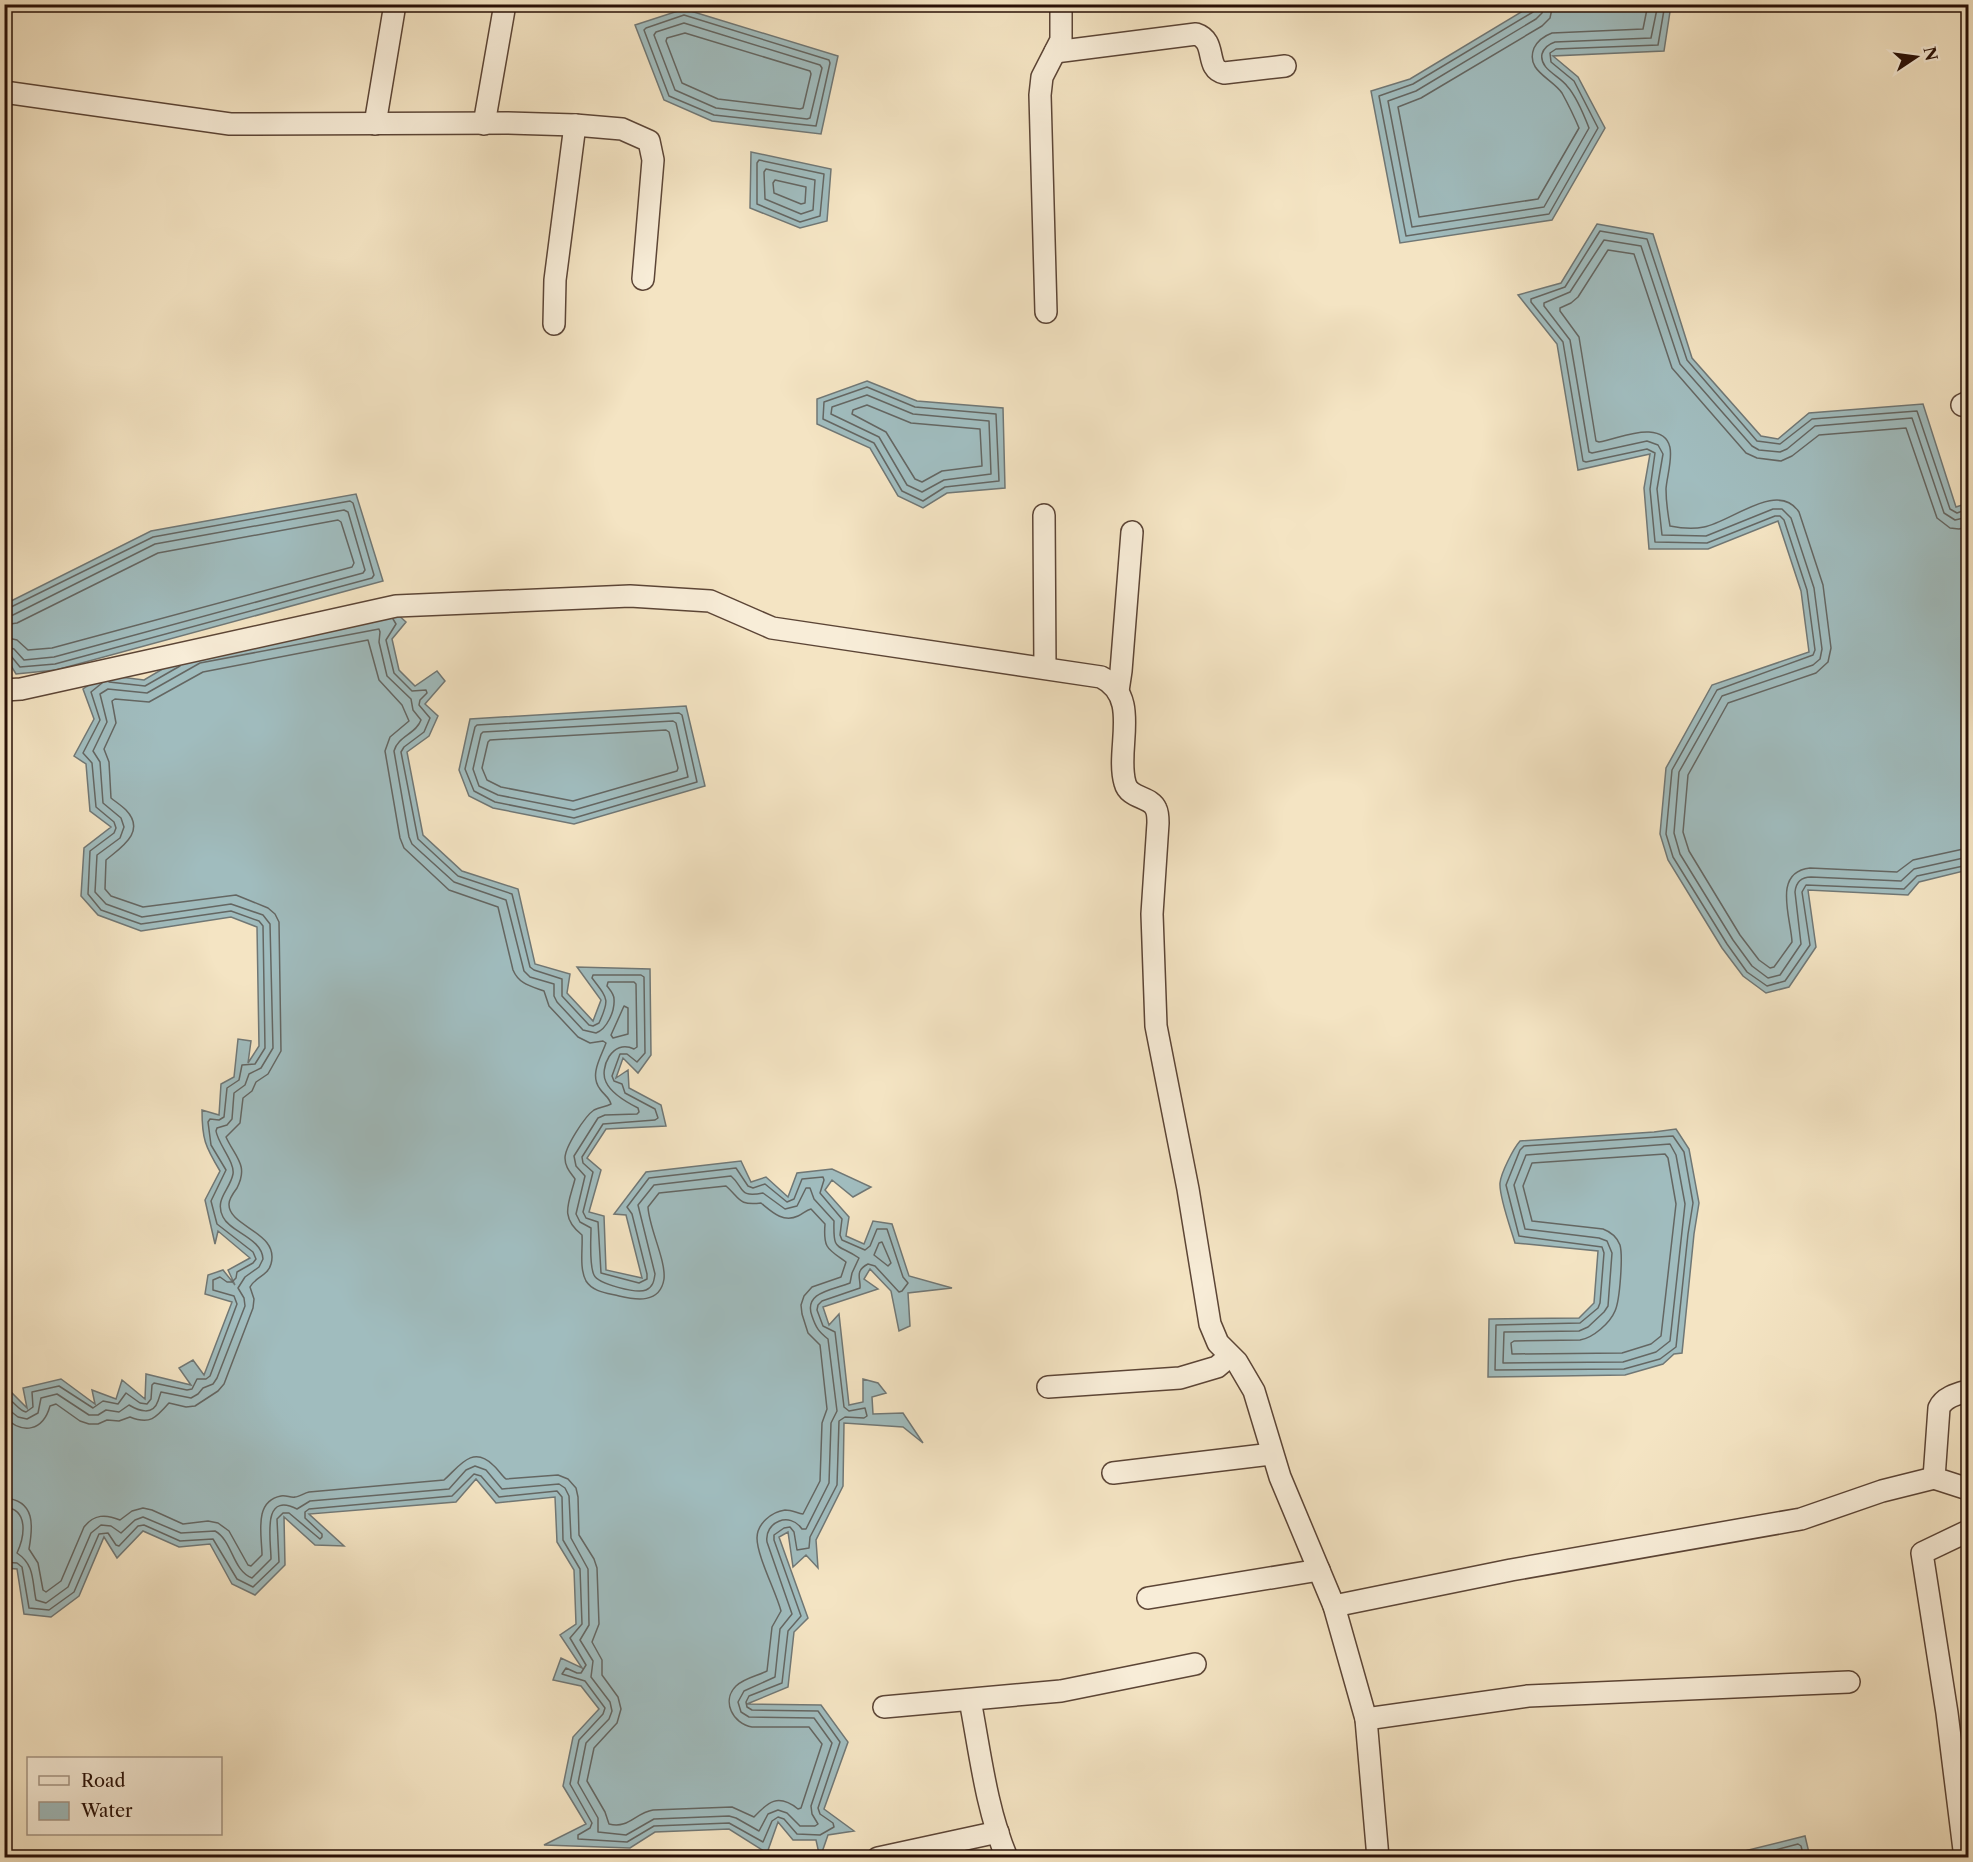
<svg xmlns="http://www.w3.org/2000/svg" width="1973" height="1862" font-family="'Libre Caslon Text',serif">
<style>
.water{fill:#a0bcbe;stroke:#707775;stroke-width:1.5}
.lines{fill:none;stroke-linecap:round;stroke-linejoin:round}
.shore{stroke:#646662;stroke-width:1.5}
.street-casing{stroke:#5c4536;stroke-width:24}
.street{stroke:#f8edd8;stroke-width:21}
</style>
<rect width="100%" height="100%" fill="#f4e4c3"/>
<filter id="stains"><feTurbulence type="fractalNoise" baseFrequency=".00333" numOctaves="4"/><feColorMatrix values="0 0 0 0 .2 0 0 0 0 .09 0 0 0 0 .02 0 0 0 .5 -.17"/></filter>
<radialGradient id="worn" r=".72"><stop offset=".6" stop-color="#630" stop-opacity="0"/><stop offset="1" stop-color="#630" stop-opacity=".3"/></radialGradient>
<g class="water">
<polygon points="1533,5 1671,5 1664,51 1553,56 1578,77 1605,128 1552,220 1400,243 1371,91 1410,79"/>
<polygon points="684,9 838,56 821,134 712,121 664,100 635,25"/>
<polygon points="751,152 831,169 827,221 800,228 750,208"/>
<polygon points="1597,224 1653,234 1692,358 1761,436 1778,439 1809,413 1923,404 1956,507 1968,503 1968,870 1919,882 1908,895 1808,890 1816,947 1789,987 1766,993 1743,976 1722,948 1668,860 1660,834 1666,768 1712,685 1809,652 1801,591 1778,521 1708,549 1649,549 1644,488 1650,454 1578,470 1557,344 1518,295 1561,283"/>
<polygon points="867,381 917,401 1003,408 1005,488 947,493 923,508 898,496 870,448 817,424 817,399"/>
<polygon points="356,494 383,581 56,670 16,674 5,656 5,604 151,531"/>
<path d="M395,612L406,622L392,639L399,670L415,686L437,671L445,681L425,704L438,716L429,736L407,752L423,835L462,871L518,889L535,964L570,974L567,993L593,1021L601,1000L577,967L650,969L651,1055L638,1073L623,1058L616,1078L628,1070L629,1088L661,1105L666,1126L606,1129L587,1158L601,1170L589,1212L604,1216L606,1270L642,1278L626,1215L614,1214L646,1172L741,1161L751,1182L766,1177L788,1197L797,1173L832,1169L871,1187L853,1197L832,1180L825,1190L849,1217L846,1236L864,1244L873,1221L892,1224L909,1276L952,1288L908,1293L910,1326L899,1331L891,1291L870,1269L864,1279L878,1289L823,1307L829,1325L839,1314L849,1405L863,1402V1379L878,1383L886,1393L872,1397L873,1414L903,1413L923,1443L903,1427L844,1423L843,1486L816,1540L818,1568L806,1555L793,1567L788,1532L779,1537L808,1618L794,1632L788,1687L747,1704L821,1705L848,1742L824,1809L854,1831L828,1835L820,1858L816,1840H793L778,1822L767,1853L729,1829L655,1832L630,1848L544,1845L586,1824L563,1786L573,1737L599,1709L581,1686L553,1680L561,1658L582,1668L560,1635L576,1624L574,1570L557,1542L555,1497L496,1503L476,1479L456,1502L309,1514L344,1546L315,1545L284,1517L285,1565L255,1595L232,1584L210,1544L179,1547L143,1531L117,1558L104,1537L79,1596L51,1617L24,1614L17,1569L5,1568L4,1555L10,1527L4,1517L5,1393L10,1391L27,1408L23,1388L61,1379L95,1404L92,1390L116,1399L122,1380L145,1399L146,1374L191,1385L179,1368L193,1360L204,1375L232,1302L205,1294L208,1275L223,1270L235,1285L228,1270L250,1258L218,1231L215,1244L205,1200L220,1171C205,1146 202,1139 202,1110L219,1115L221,1084L234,1077L238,1039L251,1041L248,1063L259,1046L257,927L231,917L141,931L98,915L81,896L84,848L111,827L90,811L86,764L74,756L94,719L83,689L104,675L144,680L195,650Z"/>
<polygon points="686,706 705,786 574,824 493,808 469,796 459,770 470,719"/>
<path d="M1676,1129L1689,1149L1699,1203L1694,1234L1682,1353L1674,1354L1663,1364L1625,1375L1488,1377L1489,1319L1579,1318L1594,1303L1598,1251L1515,1243C1511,1229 1499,1197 1500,1183C1501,1173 1513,1149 1520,1141L1654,1132Z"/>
<polygon points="1805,1836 1810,1857 1720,1857"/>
</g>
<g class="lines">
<g class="shore">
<polyline points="1536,4 1533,12 1413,84 1379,96 1406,236 1549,214 1598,128 1574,81 1551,62 1550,53 1556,49 1658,45 1665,4"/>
<path d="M1544,4L1542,13L1536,19L1416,91L1388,101L1412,227L1544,207L1589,128C1584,115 1577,97 1567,86C1560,76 1539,69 1542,54C1544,47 1549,44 1555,42L1651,38L1658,4"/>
<path d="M1553,4L1550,18L1542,26L1421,98L1398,107L1419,217L1538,199L1579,128C1574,116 1568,104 1562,93C1552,78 1525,71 1534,48C1538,40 1544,36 1552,33L1643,29L1648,4"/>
<polygon points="684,15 829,60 830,63 816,126 714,115 669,96 644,30 646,28"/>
<polygon points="684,23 820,65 822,68 810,118 807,119 716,108 675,90 654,35 656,32"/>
<polygon points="685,33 810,71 811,74 803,108 800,109 718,99 682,83 666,41 667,38"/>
<polygon points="759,160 824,174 820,216 800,222 757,204 757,163"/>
<polygon points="766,169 815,180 813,210 801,214 765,199 764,172"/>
<polygon points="775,180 806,187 805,203 801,204 774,193 773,183"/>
<polygon points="867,387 915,407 996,414 999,481 945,487 923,501 902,491 874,443 823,419 824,402"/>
<polygon points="867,395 913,414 989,421 991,474 944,480 922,492 907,485 879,437 831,414 832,407"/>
<polygon points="867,405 911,423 980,429 982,466 942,471 922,482 915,479 886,432 852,414 853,410"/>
<polyline points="1968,509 1957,513 1950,509 1917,411 1812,419 1780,444 1757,441 1687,360 1647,239 1600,231 1565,287 1531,299 1531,302 1563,342 1583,461 1586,462 1647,449 1655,453 1650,489 1655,542 1707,543 1775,516 1780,516 1784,520 1807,590 1815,650 1813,655 1717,690 1672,770 1666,834 1673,857 1727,944 1747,972 1767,986 1785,981 1810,945 1802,892 1806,885 1904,889 1917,876 1968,865"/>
<path d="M1968,517L1955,520L1944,513L1912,418L1815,426L1787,449L1780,452L1759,450L1752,446L1680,364L1641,246L1604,240L1570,292L1544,303V306L1570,340L1589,452L1592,453L1647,441L1658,445L1663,454L1657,489L1662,535L1706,536L1773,509H1782L1791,518L1814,588L1822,649L1820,659L1813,665L1722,696L1679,772L1674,833L1680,854L1733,940L1752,966L1768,978L1780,975L1801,944L1795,892C1796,882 1801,877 1811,877L1901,881L1914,869L1968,857"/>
<path d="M1968,527L1959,529L1950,528L1937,518L1906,428L1819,435L1792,456L1781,461L1757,458L1746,453L1672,368L1634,254L1608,250L1578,297L1571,303L1560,308V311L1579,337L1596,441L1599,442C1615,439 1633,431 1649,432C1683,434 1667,470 1666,489C1666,500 1668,515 1670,526C1680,528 1694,529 1704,527C1731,522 1778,480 1799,512L1823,585L1831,648L1828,662L1816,673L1728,703L1688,775L1683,832L1689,851L1740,935L1759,960L1770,968L1774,967L1792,942C1791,918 1772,872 1810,868L1897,872L1913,860L1968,848"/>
<polyline points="4,608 9,608 153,537 350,501 353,503 374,575 372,578 55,664 20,667 11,656 4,654"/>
<polyline points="4,616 13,615 155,544 344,510 348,512 365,570 363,573 54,657 24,660 14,649 4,646"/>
<polyline points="4,625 17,623 158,553 338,520 341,522 354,563 352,567 52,648 28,650 17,640 4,637"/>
<polyline points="109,682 145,686 180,666"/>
<polygon points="679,713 682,715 697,782 574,818 495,802 474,791 465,769 475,727 477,725"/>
<polygon points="673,721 676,723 688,777 574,810 498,795 479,786 473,769 481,734 483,732"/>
<polygon points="666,730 669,732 678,768 677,771 573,801 501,787 487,780 482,768 488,742 490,740"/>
<polygon points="624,1006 628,1008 628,1034 613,1038 611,1035"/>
<polygon points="1673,1136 1684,1152 1693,1203 1688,1234 1676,1347 1660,1359 1624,1369 1495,1370 1496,1325 1580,1323 1598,1308 1600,1303 1604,1253 1602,1247 1519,1236 1506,1185 1520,1150 1524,1146"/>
<polygon points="1670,1144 1676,1155 1685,1204 1670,1341 1656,1352 1623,1362 1503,1363 1504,1332 1579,1331 1588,1327 1604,1312 1608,1306 1612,1253 1607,1241 1599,1238 1525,1229 1514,1185 1526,1155"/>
<path d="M1665,1154L1668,1158L1676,1204L1661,1336L1651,1344L1622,1353L1512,1354L1511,1343L1514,1341L1580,1340C1593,1338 1610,1323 1615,1311C1620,1300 1623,1256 1620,1245C1617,1237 1611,1232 1603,1229L1532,1221L1523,1186L1532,1163Z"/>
<polygon points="882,1242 891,1263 888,1266 874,1255 879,1243"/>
<path d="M4,1398C14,1399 17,1410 26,1412L33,1407L32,1392L59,1386L93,1408L103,1401L118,1404L126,1393L140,1403L147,1404L151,1399L152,1385L154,1383L187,1390L192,1389L197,1379H206L210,1376L237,1304L234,1296L213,1290V1280L220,1277L227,1282H232L236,1278L237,1272L253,1263L256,1259L253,1252L217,1224L211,1201L226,1170L211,1145L208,1122L210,1119L219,1120L224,1117L227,1088L239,1080L242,1065L255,1064L265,1048L263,926L259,921L231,911L141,924L101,910L88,894L90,851L114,833L116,828L114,822L96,807L92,763L83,753L100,720L91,692L102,683"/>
<path d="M4,1406L18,1417L27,1419L38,1413L41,1398L57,1394L89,1415H98L106,1410L119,1412L129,1405C139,1411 153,1416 158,1401C159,1398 160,1395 161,1392L191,1398L198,1394L203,1388L213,1384L217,1378L245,1306L244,1298L238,1288L245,1277L259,1267L263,1259C262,1238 230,1232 223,1217C214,1199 230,1190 233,1174C235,1162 218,1144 216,1131L217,1128L227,1125L232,1119L234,1093L245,1085L249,1074L261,1068L273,1048L270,924L263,915L231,904L142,917L106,904L95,892L97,855L120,838L124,827L121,818L103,803L100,762L93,751L107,722L100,694L108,689L147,693L200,663L379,629L380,632L379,642L387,676L411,699L413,710L421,720C416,734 398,736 394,751L409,837L412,844L454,882L506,900L524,971L530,977L554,984V996L557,1002L583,1030L596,1033C607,1029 615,1011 614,999C614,994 610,990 607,986L608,982H634L636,984L637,1047L634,1049C612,1038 599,1069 606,1082C611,1093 628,1103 638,1108L639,1112L637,1114L605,1115L598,1118L574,1156L576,1166L585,1176L576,1214L580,1222L591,1228C591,1240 589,1265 594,1275C598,1284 637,1294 646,1290C653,1287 654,1281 655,1274L638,1205L654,1185L731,1176C745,1188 738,1198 763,1193L785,1209L797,1206L806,1188H810L814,1199L834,1221C833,1253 837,1243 859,1258L852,1273L850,1283C833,1290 803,1292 812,1316C816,1328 819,1332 828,1339L837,1411L831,1423L829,1483L806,1529H802C790,1511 764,1522 767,1542L792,1614L780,1629L775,1677L744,1691L738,1702L741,1712L749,1717L814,1718L832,1743L811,1806L812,1814L818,1824L815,1826H800L787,1813L778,1810L768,1814L759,1831L736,1818L729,1816L654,1819L626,1835L598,1832V1818L578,1783L586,1743L609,1719L612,1711L610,1702L591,1677L593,1661L580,1640L589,1625L588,1569L571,1538L569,1496L565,1488L559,1484L502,1489L486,1470L475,1466L466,1470L449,1489L310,1501L297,1509C261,1491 271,1540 271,1559L252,1578C232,1570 233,1541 215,1531L181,1533L143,1517L135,1520L121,1533L111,1526L101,1525L91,1533L68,1587L46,1603L36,1600C32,1581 35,1565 17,1553C24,1538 30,1509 4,1507"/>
<path d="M4,1417C23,1435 43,1431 50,1406L56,1404L80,1421L89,1424H98L107,1420L119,1421L130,1417C150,1425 156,1418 169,1403L186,1407L195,1406L218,1391L224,1384L253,1308L254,1299L250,1287C255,1277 268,1276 271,1264C280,1232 228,1227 229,1204C229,1199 234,1192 237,1188C249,1165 235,1157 226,1137L240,1123L243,1098L252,1091L256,1082L268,1074L281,1051L279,922L275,914L268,908L236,895L143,907L111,896L105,889L106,860C120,848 147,832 126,810C122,806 116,802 111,798L109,762L104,749L116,723L112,701L115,699L149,702L203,672L368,640L379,680L402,705L409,721L390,737L385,751L400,838L404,848L449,890L498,907L513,970C519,984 530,986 544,991L549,1006L578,1037L590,1043L603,1041L606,1043C601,1057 589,1075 600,1089C604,1095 609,1097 611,1104C606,1107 600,1107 594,1110C585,1116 565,1147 565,1158C565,1167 570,1172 575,1179C569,1203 559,1217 582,1235C583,1248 579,1268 586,1281C593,1292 607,1293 619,1296C636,1300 660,1304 664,1279C666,1260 649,1228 648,1207L659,1193L726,1186C740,1198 738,1206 761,1203C772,1212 783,1223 798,1216C803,1214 806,1210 811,1209L825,1224C823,1249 828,1249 846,1262L841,1277L812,1287L804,1296L801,1305L802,1314L808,1333L820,1345L827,1409L822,1423L820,1481L803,1514C797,1513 792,1510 785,1510C771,1512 757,1524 757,1538C757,1556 776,1592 781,1611L772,1627L767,1671C757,1676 744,1678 736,1686C721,1701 733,1724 752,1727H809L822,1744L801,1808L798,1809C778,1793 768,1802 754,1817L732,1807L653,1810C635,1813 629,1829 609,1824L605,1812L587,1781L594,1748L617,1723L621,1709L618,1697L602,1675V1660L592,1642L599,1624L597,1568L594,1559L579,1535L578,1497L576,1488L568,1479L558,1475L506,1479C501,1475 498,1469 493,1465C472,1444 458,1468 444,1480L309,1492C304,1493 299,1497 295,1497C291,1498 286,1495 281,1496C253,1501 262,1536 262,1555L251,1566L248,1565L229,1531L218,1523L208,1521L183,1524L152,1510L143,1508L132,1511L120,1520C106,1514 94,1514 84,1527L61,1581L46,1592L43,1590L38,1563L29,1549C33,1527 36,1500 4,1498"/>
<path d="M4,1562L17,1563L22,1567L29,1608L49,1610L74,1592L99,1534L108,1533L116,1545L119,1546L138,1526L144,1525L180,1541L213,1539L237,1579L253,1587L279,1562L277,1519L283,1513H289L320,1539L322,1537V1534L305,1518V1512L309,1509L452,1496L474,1474L481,1476L499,1497L557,1491L562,1497L563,1540L580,1569L582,1624L570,1638L586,1665L581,1673H577L566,1668L562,1674L585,1681L605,1708L603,1714L579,1740L570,1784L592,1823L590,1828L578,1835V1839L627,1842L654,1826L729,1823L763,1842L772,1821L778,1817L784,1819L797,1834L820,1835L834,1827L833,1823L820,1814L818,1808L840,1742L818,1711L752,1710L747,1707L746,1702L749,1696L782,1683L788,1631L801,1616L774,1540V1535L784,1528L790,1527L794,1532L797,1550L809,1548L810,1537L837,1485L839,1421L845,1417L864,1418L867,1416L865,1408L849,1411L844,1407L835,1332L823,1326L817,1310L818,1305L822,1301L860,1288C861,1279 854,1271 868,1264L875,1266L899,1292L902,1291L908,1283L903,1277L887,1229H877L870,1246L865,1250L842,1240L840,1235L842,1219L820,1193L824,1180L823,1177L802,1179L794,1199L787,1202L765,1184L753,1188L748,1186L736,1168L649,1178L627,1207L632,1214L647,1274V1279L639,1283L601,1273L598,1222L586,1218L583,1212L593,1172L583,1163L582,1157L603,1124L655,1120L658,1118L655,1109L625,1093L622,1084L614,1081L612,1076L620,1054H627L637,1062L645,1053L644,977L641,975H593L592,978C608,999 610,999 599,1023L593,1026L589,1025L562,996V979L534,970L530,967L512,894L458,876L418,839L401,752L404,747L424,732L430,718L419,705L420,700L427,693L426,690L412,691L394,673L386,640L396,624L393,619"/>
<polyline points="1744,1858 1798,1844 1801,1846 1804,1858"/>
</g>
<defs>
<g id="street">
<path d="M1055,52L1196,34C1218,41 1204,69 1224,73L1285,66"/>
<polyline points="4,92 230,124 508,123 575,125 622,129 649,141 653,160 643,279"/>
<polyline points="375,124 395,4"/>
<polyline points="484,124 505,4"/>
<polyline points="1046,312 1040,95 1042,77 1061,40 1061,4"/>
<polyline points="554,324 555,280 575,125"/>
<polyline points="1962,405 1968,402"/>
<polyline points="1044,515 1045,668"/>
<path d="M4,690L21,689L396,606L630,596L710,601L772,628L1101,677C1142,697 1115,749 1125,783C1129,799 1151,796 1156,809C1158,813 1158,818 1158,823L1152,914L1156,1026L1188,1189L1210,1324L1218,1343L1237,1362L1254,1391L1280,1477L1334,1606L1366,1719L1378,1858"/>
<polyline points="1118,691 1121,671 1132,532"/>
<polyline points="1048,1387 1180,1378 1217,1367 1230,1356"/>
<path d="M1968,1391C1957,1394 1944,1397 1939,1408L1934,1478L1968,1489"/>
<polyline points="1113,1473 1272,1454"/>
<polyline points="1148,1598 1319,1570"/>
<polyline points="1334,1606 1511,1570 1801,1519 1882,1491 1934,1478"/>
<path d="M970,1700C980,1752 986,1808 1007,1858"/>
<polyline points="884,1707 1061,1691 1195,1664"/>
<polyline points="1366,1719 1528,1696 1849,1682"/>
<polyline points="878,1858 998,1832"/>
<polyline points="1965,1858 1947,1713 1922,1553 1968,1531"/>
</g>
</defs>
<use href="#street" class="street-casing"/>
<use href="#street" class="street"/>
</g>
<rect width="1973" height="1862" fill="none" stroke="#f4e4c3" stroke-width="24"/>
<rect x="6" y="6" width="1961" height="1850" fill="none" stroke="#291007" stroke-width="3"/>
<rect x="12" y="12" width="1949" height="1838" fill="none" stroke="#291007" stroke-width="1.5"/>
<rect x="27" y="1757" width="195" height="78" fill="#f8edd8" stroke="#a59584" stroke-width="1.5"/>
<rect x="39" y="1776" width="30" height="9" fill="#f8edd8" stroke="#a59584" stroke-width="1.5"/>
<text x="81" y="1787" font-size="18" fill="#291007">Road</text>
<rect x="39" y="1802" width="30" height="18" fill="#a0bcbe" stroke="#a59584" stroke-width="1.5"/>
<text x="81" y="1817" font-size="18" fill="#291007">Water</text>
<g transform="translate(1916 57) rotate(77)" stroke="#f8edd8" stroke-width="4.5" paint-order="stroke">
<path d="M0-4.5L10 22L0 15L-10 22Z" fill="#291007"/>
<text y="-9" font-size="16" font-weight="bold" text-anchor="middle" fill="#291007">N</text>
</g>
<rect width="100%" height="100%" filter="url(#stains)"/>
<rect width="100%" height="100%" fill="url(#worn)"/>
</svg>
